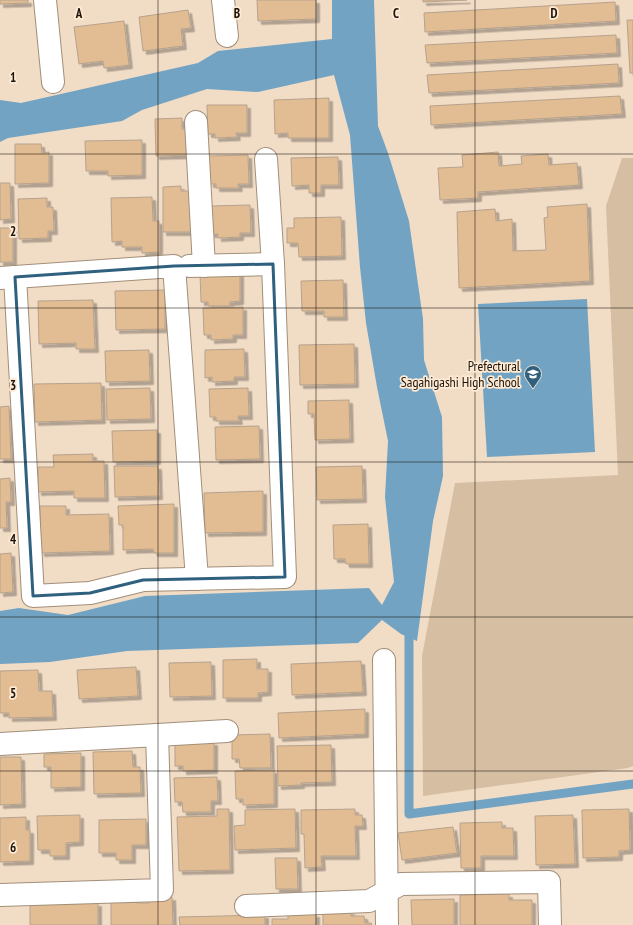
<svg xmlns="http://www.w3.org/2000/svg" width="633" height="925" font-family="'PT Sans Narrow',sans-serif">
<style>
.green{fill:#d6bea3}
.water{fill:#72a3c3}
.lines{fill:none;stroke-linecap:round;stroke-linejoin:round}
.stream{stroke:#72a3c3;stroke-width:9}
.building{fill:#e2bc92;stroke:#b6a28d;filter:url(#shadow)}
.minor-casing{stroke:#a28f7a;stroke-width:24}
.minor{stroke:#fff;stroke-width:22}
.marked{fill:none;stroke:#2f607e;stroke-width:3;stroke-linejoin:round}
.grid{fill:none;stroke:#1a130b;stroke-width:1;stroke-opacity:0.55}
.labels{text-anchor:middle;stroke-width:3.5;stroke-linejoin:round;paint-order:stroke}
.poi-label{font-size:14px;fill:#1a130b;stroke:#ffead3;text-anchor:end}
.grid-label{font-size:13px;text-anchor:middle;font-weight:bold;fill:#1a130b;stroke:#ffead3;stroke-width:3.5;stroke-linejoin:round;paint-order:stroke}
</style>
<defs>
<filter id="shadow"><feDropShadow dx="3.5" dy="3.5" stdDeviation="0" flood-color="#0004"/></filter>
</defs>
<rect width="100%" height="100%" fill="#f1dcc6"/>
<polygon class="green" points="622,158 633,158 633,766 628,768 423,796 422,656 455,483 618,475 606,206"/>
<g class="water">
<polygon points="332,0 374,0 378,126 388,153 409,221 423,319 424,360 442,417 443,476 433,521 417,641 401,634 382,620 358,643 127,651 50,662 0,664 0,611 19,608 68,615 145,596 369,588 382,605 394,582 385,497 388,441 377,387 366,323 360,267 350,135 334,75 258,92 207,89 142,110 122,121 8,138 0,142 0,100 21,103 198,63 218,51 332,39"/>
<polygon points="587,299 595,452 487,457 478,304"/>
</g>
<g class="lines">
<polyline class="stream" points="409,626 409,814 633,784"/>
</g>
<g class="building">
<polygon points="0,0 28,0 28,3 0,4"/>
<polygon points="257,0 316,0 316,19 258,21"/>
<polygon points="423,0 467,0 423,2"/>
<polygon points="615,2 616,21 425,32 424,13"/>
<polygon points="188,10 191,28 181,29 183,46 143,51 139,17"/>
<polygon points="627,20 633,20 633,73 630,73"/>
<polygon points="124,21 129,65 104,68 103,61 79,64 74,27"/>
<polygon points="616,35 617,53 427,63 425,45"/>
<polygon points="618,64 619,83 429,93 427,75"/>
<polygon points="620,96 622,114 431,125 430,106"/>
<polygon points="329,98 329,138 288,138 288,133 275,134 274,100"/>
<polygon points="207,105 247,105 247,133 236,133 237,137 215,138 215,134 208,134"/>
<polygon points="182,118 182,129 188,129 188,155 156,156 155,119"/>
<polygon points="142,140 142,175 108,176 108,171 86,171 85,141"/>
<polygon points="15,144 41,144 42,153 49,152 49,183 15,184"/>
<polygon points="498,152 499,166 522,164 521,156 548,154 549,165 577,163 579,185 478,192 478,198 440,200 438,168 463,167 462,155"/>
<polygon points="248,155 249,184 238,184 239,188 216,188 216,184 210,184 209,156"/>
<polygon points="338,157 339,185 321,185 321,193 309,193 309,185 292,186 291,158"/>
<polygon points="0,183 10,183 11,219 0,220"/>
<polygon points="181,186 181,191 190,191 191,232 163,232 163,187"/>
<polygon points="152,197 153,221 159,221 159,252 142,253 142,247 122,247 122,241 112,242 111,198"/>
<polygon points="47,198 47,207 53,207 54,231 48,231 48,238 19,239 18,199"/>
<polygon points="587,204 590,281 459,288 457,212 495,209 496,221 512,219 513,251 546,250 544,218 548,217 547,207"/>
<polygon points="250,205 251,233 240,233 240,237 218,238 218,234 211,234 210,206"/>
<polygon points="341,217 342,256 299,257 298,243 287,243 287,228 294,228 294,218"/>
<rect x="0" y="228" width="13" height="34"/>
<polygon points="240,273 240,301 230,302 230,306 208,306 208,302 201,302 200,274"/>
<polygon points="343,280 344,317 324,317 324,311 302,311 301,281"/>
<polygon points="165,290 165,329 116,330 115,291"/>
<polygon points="93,300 95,349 76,349 76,343 39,344 38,301"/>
<polygon points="243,307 243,335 233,335 233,339 211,340 211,335 204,335 203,308"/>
<polygon points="354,344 355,384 300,385 299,345"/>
<polygon points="244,349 245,377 234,377 234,381 212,382 212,377 205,378 205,350"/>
<polygon points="149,350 150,381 106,382 105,351"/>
<polygon points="101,383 102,420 35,422 34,384"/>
<polygon points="150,388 151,419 107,420 106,389"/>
<polygon points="248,388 249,416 238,416 239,421 216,421 216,417 210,417 209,389"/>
<polygon points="349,400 350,439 315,440 314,414 308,414 308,401"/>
<polygon points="9,406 11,459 0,459 0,407"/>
<polygon points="259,426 260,459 216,460 215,427"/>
<polygon points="157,430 157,461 113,462 112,431"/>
<polygon points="93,454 93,461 104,461 105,498 74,498 74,491 38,492 38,467 54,467 53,455"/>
<polygon points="114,466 158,466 159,496 115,497"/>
<polygon points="362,466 363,499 317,500 316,467"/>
<polygon points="10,478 11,502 6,502 7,528 0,528 0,479"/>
<polygon points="263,491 263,532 205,533 204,493"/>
<polygon points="174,504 174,553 154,553 153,549 123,550 123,525 119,525 118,506"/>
<polygon points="40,506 66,506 66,515 109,514 110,551 41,553"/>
<polygon points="368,524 369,564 346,564 345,559 334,559 333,525"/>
<polygon points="11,553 13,592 0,593 0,554"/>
<polygon points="257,659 257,669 268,669 268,692 258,693 258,698 223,698 223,660"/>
<polygon points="361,661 363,692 292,695 291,664"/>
<polygon points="211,662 212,696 170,697 169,663"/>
<polygon points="136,667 138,696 79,699 77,670"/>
<polygon points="38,670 39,691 52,691 53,717 9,718 9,713 0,713 0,671"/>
<polygon points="365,709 365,734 279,738 278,713"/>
<polygon points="270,734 271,768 240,768 239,759 232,759 232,735"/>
<polygon points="175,742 214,742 214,770 183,771 183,766 175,766"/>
<polygon points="331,745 332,782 301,783 301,785 278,786 277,746"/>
<polygon points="132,751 133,767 140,767 141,793 94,794 93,752"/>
<polygon points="81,753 81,787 51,788 51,767 44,767 44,754"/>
<polygon points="0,757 21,757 22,804 0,805"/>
<polygon points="274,770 274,804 243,805 243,799 236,799 235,771"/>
<polygon points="217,777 218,801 211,801 211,812 183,812 182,802 175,802 174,778"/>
<polygon points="217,809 229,809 230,870 179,871 177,817 217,816"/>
<polygon points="295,809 296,848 235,850 234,826 245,825 245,810"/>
<polygon points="355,809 355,815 362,815 363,826 355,826 356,856 321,856 322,867 305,868 304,834 301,834 301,810"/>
<polygon points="629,809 630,850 619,851 619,857 583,858 582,810"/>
<polygon points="80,815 80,842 66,843 66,856 50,856 50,850 38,850 37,816"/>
<polygon points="573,815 575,864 536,865 535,816"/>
<polygon points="26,817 26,830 30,830 30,861 0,862 0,818"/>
<polygon points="146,819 146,845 132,845 132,860 116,860 116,853 99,853 99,820"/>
<polygon points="502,822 502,828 513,828 514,856 481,856 481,868 461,868 460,823"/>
<polygon points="453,827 457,853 402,860 398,833"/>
<polygon points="275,858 297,858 298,889 276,889"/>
<polygon points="509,894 509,900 532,900 532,925 460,925 460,895"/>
<polygon points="172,897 173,925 111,925 111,900 137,900 137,903 149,903 149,898"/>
<polygon points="454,899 454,925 412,925 411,900"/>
<polygon points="98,903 98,925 30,925 30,905"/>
<polygon points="351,911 351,916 364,916 365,923 371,923 372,925 323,925 323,912"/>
<polygon points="288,914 316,914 316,925 272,925 272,919 288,919"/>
<polygon points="265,915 265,925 180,925 179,917"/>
</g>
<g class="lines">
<defs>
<g id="minor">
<polyline points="45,0 53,82"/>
<polyline points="223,0 227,36"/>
<polyline points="196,122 204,266"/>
<polyline points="189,266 273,264"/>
<polyline points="15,277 33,596 90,593 143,580 285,577 273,264 266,159"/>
<polyline points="0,278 174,266 197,579"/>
<polyline points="384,660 387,925"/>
<polyline points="157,735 227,731"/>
<polyline points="0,744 157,735 162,890 0,895"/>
<polyline points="246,906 369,901 401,884 549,882 550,925"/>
</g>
</defs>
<use href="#minor" class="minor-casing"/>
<use href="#minor" class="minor"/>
</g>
<path class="marked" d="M273,264L285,577L143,580L90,593L33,596L15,277L174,266Z"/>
<path class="grid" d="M158,0V925M316,0V925M475,0V925M0,154H633M0,308H633M0,462H633M0,617H633M0,771H633"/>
<defs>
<symbol id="school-pin" viewBox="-11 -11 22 30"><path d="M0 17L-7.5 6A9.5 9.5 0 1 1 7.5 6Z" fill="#2f607e" stroke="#ffead3"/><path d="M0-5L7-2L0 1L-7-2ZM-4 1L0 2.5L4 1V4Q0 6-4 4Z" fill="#fff"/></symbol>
</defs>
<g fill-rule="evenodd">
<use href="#school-pin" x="523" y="364" width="20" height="27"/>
</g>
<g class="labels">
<g class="poi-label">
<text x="520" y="371">Prefectural<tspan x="520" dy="16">Sagahigashi High School</tspan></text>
</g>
</g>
<g class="grid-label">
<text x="79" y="18">A</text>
<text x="237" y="18">B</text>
<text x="396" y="18">C</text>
<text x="554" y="18">D</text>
<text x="13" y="82">1</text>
<text x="13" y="236">2</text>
<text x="13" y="390">3</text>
<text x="13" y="544">4</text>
<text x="13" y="698">5</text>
<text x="13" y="852">6</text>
</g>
</svg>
